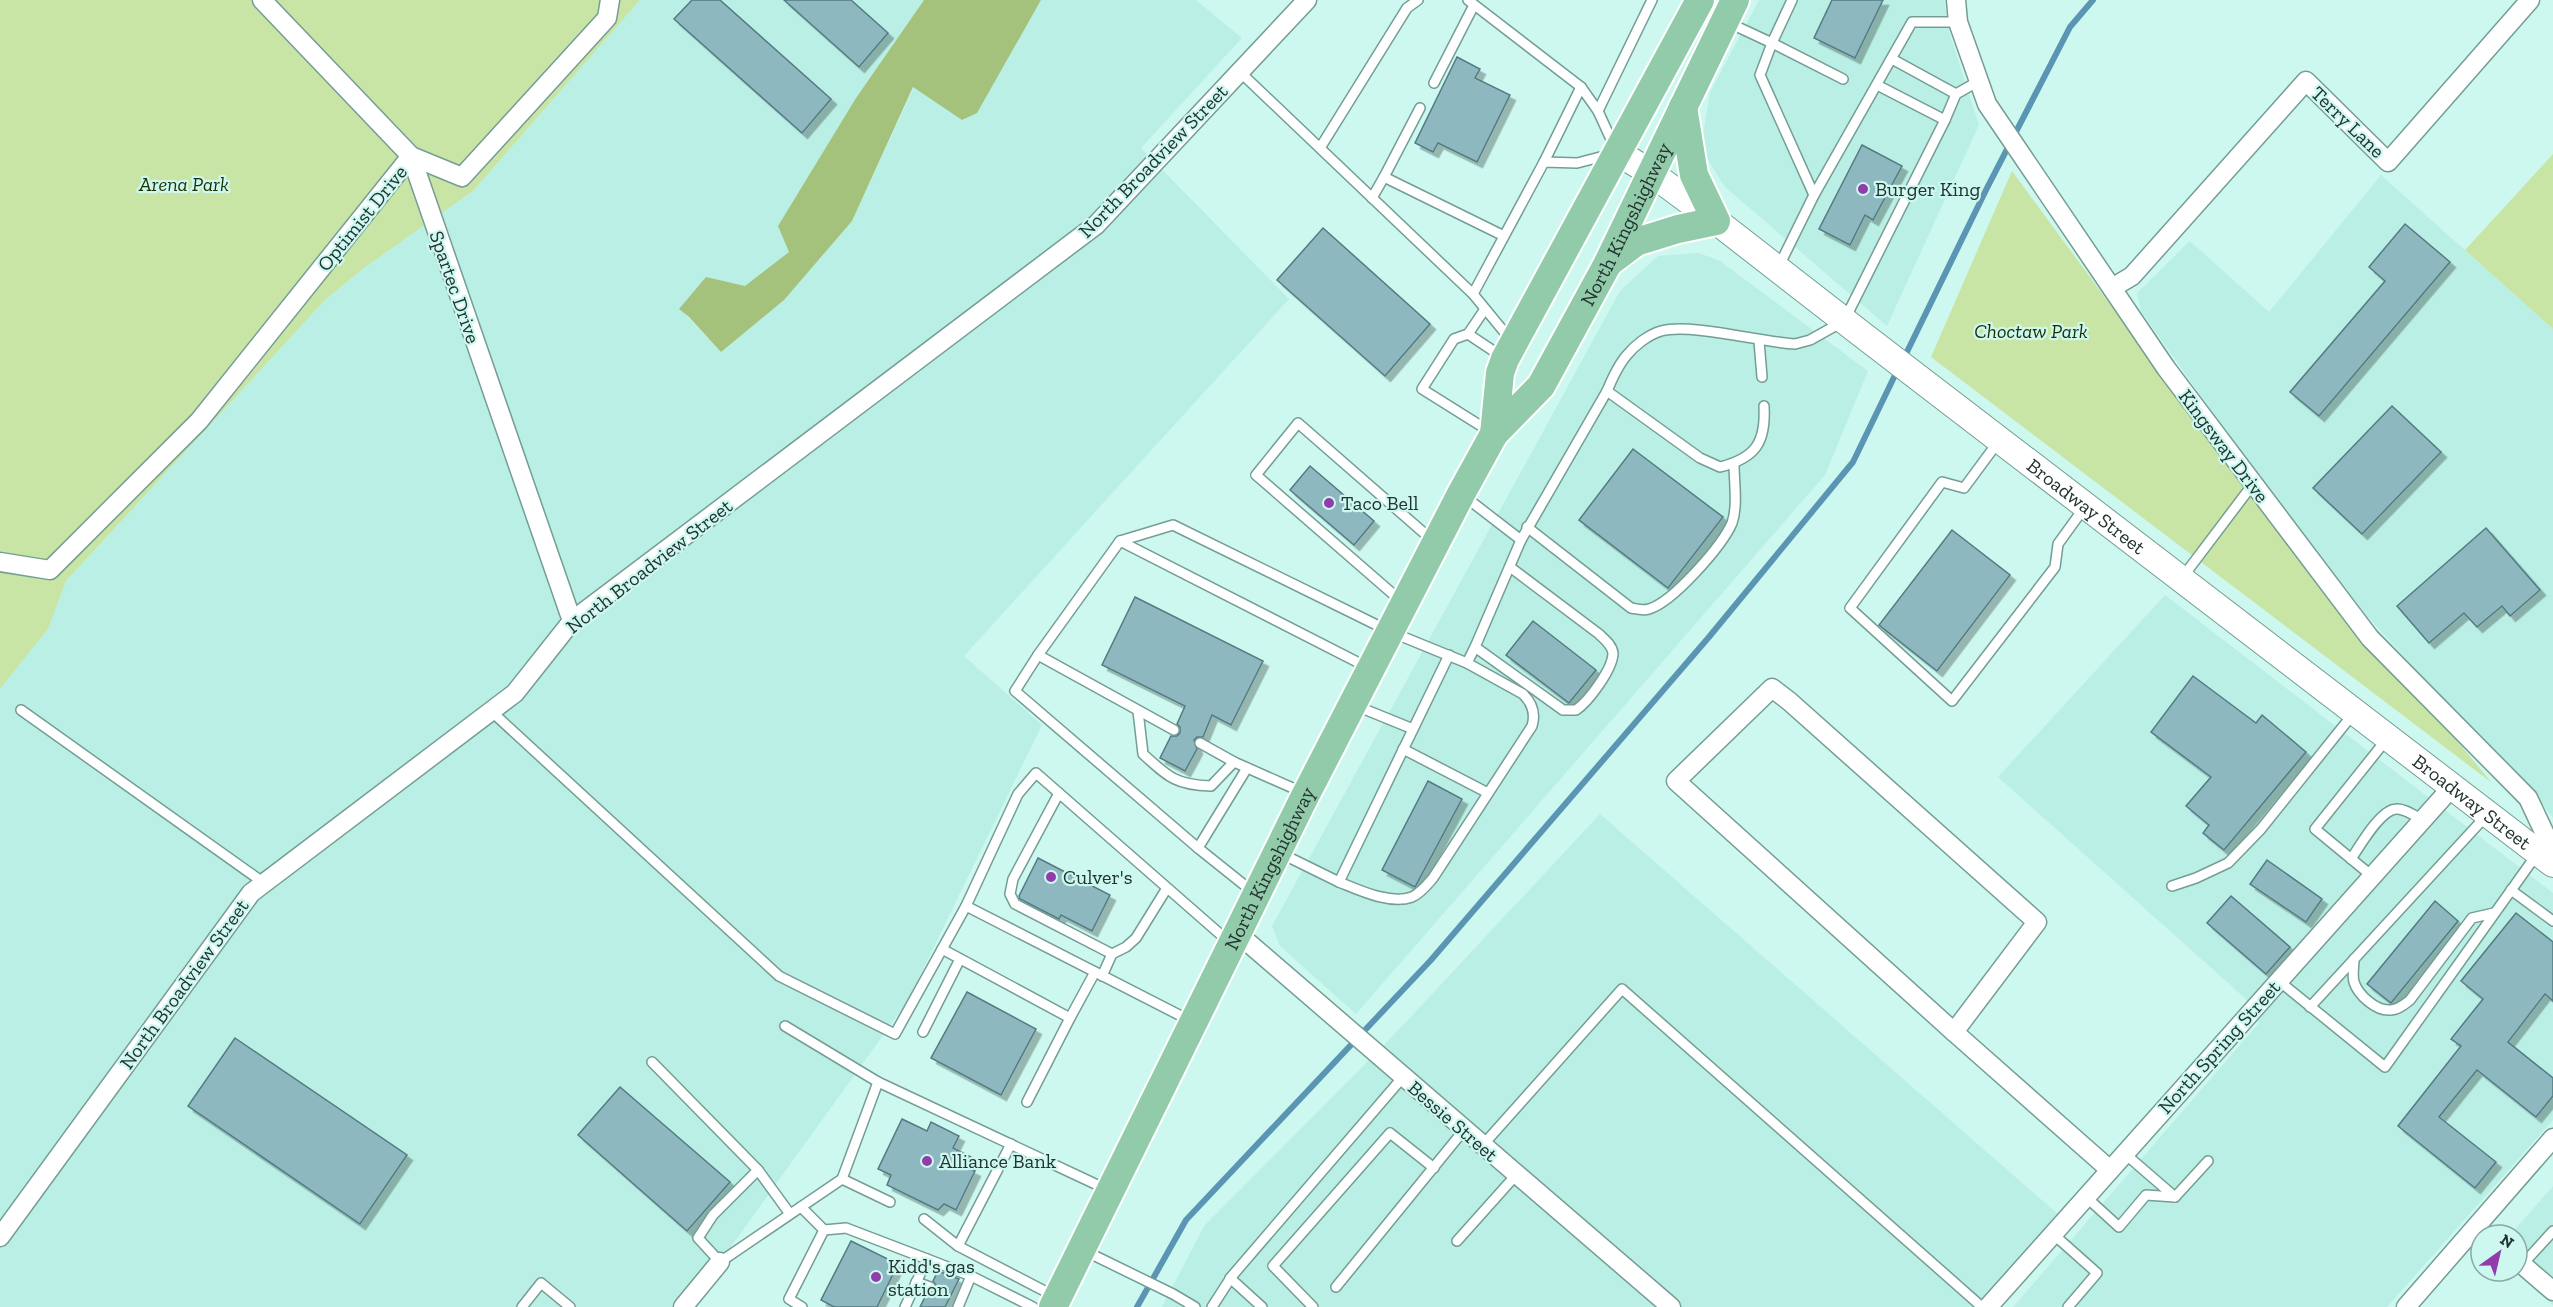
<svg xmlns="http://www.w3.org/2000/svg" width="2553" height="1307" font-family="'Zilla Slab',serif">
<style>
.built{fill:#baefe5}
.green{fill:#c8e5a5}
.forest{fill:#a4c27c}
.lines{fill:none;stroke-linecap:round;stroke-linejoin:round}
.stream{stroke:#5b95b4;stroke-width:6}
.building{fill:#8eb8bf;stroke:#537b82;stroke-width:1.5;filter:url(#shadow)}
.service-casing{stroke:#749d95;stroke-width:12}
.minor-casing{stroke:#749d95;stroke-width:21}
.secondary-casing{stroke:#749d95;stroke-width:28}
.primary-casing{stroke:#fff;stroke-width:32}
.service{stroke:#fff;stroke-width:9}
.minor{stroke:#fff;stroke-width:18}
.secondary{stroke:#fff;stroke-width:26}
.primary{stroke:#92cba9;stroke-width:28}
.poi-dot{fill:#913caa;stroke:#cdf8f0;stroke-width:2}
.labels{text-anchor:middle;stroke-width:4.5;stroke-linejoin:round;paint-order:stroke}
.street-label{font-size:20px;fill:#223330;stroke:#cdf8f0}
.park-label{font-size:20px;font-style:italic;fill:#1e3000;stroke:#cdf8f0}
.poi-label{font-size:20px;fill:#223330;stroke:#cdf8f0;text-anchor:start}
</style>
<defs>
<filter id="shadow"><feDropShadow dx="5.5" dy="5.5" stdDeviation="0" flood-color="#0004"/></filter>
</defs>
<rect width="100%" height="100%" fill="#cdf8f0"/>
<g class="built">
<polygon points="640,0 924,0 856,98 778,226 789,252 745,286 680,309 721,352 852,221 914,87 962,120 976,113 1041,0 1196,0 1242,38 1141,148 1289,299 964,656 1042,725 907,1002 730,1248 680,1307 0,1307 0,689 48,629 66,581 326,299 364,268 473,191"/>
<polygon points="1759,0 1944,0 1950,35 1979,125 1887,326 1724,186 1701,148 1710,92"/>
<polygon points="2381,175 2553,329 2553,818 2525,781 2442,698 2367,616 2234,443 2141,311 2137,293 2190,241 2269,312"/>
<polygon points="1699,253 1720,261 1868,371 1825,475 1356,1014 1280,946 1272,926 1620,291 1658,256"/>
<polygon points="2165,595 2553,893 2553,1120 2387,1307 2013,1307 2259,1023 2247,1000 1998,777"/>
<polygon points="1600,814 2059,1215 1976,1307 1162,1307 1204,1226 1390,1039"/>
<polygon points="2553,1186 2553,1305 2513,1271 2517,1271 2517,1235 2510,1235"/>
</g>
<g class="green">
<polygon points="0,0 640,0 473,191 364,268 326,299 66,581 48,629 0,689"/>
<polygon points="2553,154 2553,329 2465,250"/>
<polygon points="2012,171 2112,307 2271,517 2492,783 1931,357"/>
</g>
<polygon class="forest" points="924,0 1041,0 977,113 962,120 913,87 852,221 784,300 721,352 689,317 679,309 706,277 745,286 789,252 778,226 856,98"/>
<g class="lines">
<g class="stream">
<polyline points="1903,360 1987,188 2070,27 2093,0"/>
<polyline points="1137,1307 1186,1220 1431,960 1709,637 1853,462 1898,369"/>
</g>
</g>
<g class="building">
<polygon points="692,0 720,0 831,99 802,133 674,19"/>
<polygon points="784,0 851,0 888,33 859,67"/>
<polygon points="1832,0 1883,0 1855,58 1814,38"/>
<polygon points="1457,57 1480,69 1475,78 1510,95 1477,162 1438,143 1433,152 1415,143"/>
<polygon points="1862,145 1902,166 1873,220 1865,215 1850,245 1819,229"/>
<polygon points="2405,224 2450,262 2319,416 2290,392 2385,281 2369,267"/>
<polygon points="1323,228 1430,324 1385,376 1277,280"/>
<polygon points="2392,406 2441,452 2362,534 2313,488"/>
<polygon points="1633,449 1723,517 1668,588 1579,520"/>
<polygon points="1310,466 1374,521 1354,545 1290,490"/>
<polygon points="2486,528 2540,590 2510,616 2502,606 2477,627 2464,613 2429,643 2397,606"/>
<polygon points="1952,530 2010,575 1937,671 1879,625"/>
<polygon points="1135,597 1263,661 1231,725 1212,715 1203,737 1197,737 1194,740 1197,749 1185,771 1160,758 1171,736 1177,736 1180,733 1180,727 1177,724 1185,706 1102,665"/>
<polygon points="1533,621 1596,670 1569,703 1506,655"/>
<polygon points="2193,676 2256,723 2262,715 2306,752 2224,850 2203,833 2209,825 2186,806 2211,777 2151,732"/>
<polygon points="1428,781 1462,799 1415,887 1382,870"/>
<polygon points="1038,858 1110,895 1092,931 1061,915 1059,919 1020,899 1019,896"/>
<polygon points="2267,860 2322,899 2306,922 2250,884"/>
<polygon points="2231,896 2290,947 2266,974 2207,923"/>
<polygon points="2435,901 2458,921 2391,1003 2367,984"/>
<polygon points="2516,913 2553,942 2553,1001 2545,994 2508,1042 2553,1078 2553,1096 2536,1117 2477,1070 2439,1117 2496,1162 2475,1188 2398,1126 2461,1046 2451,1039 2483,999 2461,981"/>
<polygon points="967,992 1036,1029 1001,1095 931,1058"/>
<polygon points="235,1038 407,1155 360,1224 188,1106"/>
<polygon points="620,1087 730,1182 687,1231 578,1135"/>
<polygon points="902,1119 927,1131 931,1122 959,1136 953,1148 973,1158 968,1168 975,1171 956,1210 944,1204 938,1210 887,1185 891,1175 878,1169"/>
<polygon points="851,1241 898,1264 877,1307 834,1307 821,1300"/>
<polygon points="938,1271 959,1279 945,1307 920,1307 927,1293 932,1293 936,1290 936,1285 933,1281"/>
</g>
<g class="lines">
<defs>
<g id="service">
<polyline points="1468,0 1581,87 1598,111 1614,146"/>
<polyline points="1727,22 1772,43 1792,0"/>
<polyline points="1892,59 1956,94"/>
<polyline points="1240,72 1473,294 1510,339"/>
<polyline points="1843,79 1772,43 1760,75 1814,195 1912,22 1958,22"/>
<polyline points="1434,83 1474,5"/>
<polyline points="1877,85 1945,120"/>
<polyline points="1598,111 1652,0"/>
<polyline points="1320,148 1407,8 1418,0"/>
<polyline points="1544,162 1581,87"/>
<polyline points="1384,177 1420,108"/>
<polyline points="1372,198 1384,177 1504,236"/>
<polyline points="1778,268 1814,195"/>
<polyline points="1473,294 1544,162 1577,163 1608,155"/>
<polyline points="1485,309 1468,334 1454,339 1422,389 1489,431"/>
<polyline points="1468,334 1504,358"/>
<polyline points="1759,341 1762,377"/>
<path d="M1607,391L1700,458L1720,467C1756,458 1766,442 1764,406"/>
<polyline points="1998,442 1964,488 1942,482 1850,608 1952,701 2055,567 2058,544 2084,508"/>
<path d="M1464,496L1521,540L1607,391C1612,379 1618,365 1627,355C1635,345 1648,335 1661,331C1691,323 1760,342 1795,344L1810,340L1844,321L1945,120L1956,94L1979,81"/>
<path d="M1527,527L1631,608C1637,609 1643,611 1649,609C1673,602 1722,546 1732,523C1738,506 1734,482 1734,464"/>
<polyline points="1120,541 1173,525 1391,632 1467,663 1475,647"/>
<path d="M1510,567L1599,634C1604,639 1612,645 1613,653C1613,669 1588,702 1576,710H1563L1475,647L1521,540"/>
<polyline points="2182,578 2253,484"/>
<polyline points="1401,601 1256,475 1298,423 1432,540"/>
<polyline points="1038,655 1015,691 1198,848 1253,892"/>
<polyline points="1354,705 1413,729"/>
<polyline points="21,710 264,883"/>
<polyline points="491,711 779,976 895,1034 966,906 1191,1021"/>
<path d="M1138,711L1143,754C1168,777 1176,785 1211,786L1234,762"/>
<polyline points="1174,730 1038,655 1120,541 1367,667"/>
<polyline points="1200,743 1234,762 1304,793"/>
<polyline points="1403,749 1488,793"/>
<polyline points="1059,793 1013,879 1010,894 1015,904 1112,954"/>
<polyline points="1198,848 1247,768"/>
<polyline points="1280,853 1339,882 1449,655"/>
<path d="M2351,859C2360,846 2380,810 2396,809C2404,808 2415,816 2423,820"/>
<polyline points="2372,876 2315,829 2386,740"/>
<path d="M1339,882C1359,890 1390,905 1412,897C1421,893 1427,885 1433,878L1532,726C1536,713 1532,703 1523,694L1467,663"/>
<polyline points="2172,886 2196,878 2228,863 2261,829 2353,714"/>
<polyline points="2511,890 2553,921"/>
<polyline points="966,906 1018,794 1036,773 1228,941"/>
<polyline points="942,949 1070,1018 1095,972"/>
<path d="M2354,959C2354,966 2352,975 2354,982C2358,995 2376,1011 2390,1010C2398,1010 2405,1004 2410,1000L2472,918L2494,913"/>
<polyline points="1102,976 1112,954 1126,947 1136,938 1167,888"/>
<polyline points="2279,981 2385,1067 2537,854"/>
<polyline points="2310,1007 2486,816"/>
<polyline points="785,1026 878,1082 1106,1189"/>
<polyline points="923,1032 960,959"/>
<polyline points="652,1062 758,1170"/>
<polyline points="1027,1102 1070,1018"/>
<polyline points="1482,1146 1622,989 1982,1307"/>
<polyline points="2123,1152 2175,1197"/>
<polyline points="842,1179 890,1202"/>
<polyline points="2085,1196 2119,1227 2146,1195 2175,1197 2208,1161"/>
<polyline points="801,1207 824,1230"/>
<polyline points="790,1214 758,1170 713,1215 698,1238 720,1262 842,1179 878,1082"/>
<polyline points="924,1219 958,1246 1056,1297"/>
<polyline points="2052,1233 2097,1273 2068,1307"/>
<polyline points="1457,1241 1516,1175"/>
<polyline points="958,1246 1011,1144"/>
<polyline points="1085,1251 1173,1294 1195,1307"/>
<polyline points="2522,1265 2553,1231"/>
<polyline points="1230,1278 1262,1307"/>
<polyline points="916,1282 930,1287"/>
<polyline points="1336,1287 1464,1130"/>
<polyline points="522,1307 541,1283 570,1307"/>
<polyline points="802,1307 789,1299 824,1230 846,1228 927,1259"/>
<polyline points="905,1307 927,1259 971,1276 1033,1307"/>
<polyline points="958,1307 971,1276"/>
<polyline points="1212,1307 1232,1276 1403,1077"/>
<polyline points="1313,1307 1273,1266 1390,1133 1434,1168"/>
</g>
<g id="minor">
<polyline points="262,0 411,156 572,621"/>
<polyline points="1956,0 1958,22 1987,104 2166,368 2370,638 2528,798 2553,851"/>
<polyline points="2112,288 2132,276 2306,81 2388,162 2530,0"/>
<polyline points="0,562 50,570 199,421 411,156 462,177 607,18 610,0"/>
<polygon points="1772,688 1789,701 2037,922 1954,1032 1676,781"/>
<polyline points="1237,933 1671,1307"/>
<polyline points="1954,1032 2109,1169"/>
<polyline points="0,1237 251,893 515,693 572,621 1096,225 1307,0"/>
<polyline points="2517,1260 2553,1291"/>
<polyline points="683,1307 720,1262"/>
<polyline points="1988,1307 2452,787"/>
<polyline points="2406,1307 2553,1138"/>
</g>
<g id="secondary">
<path id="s1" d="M1617,152L1651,173L1716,221L1864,336L2553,864"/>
</g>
<g id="primary">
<polyline points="1608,263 1636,242 1678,229 1716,221 1694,175 1683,107"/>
<polyline points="1494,434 1500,373 1505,359 1700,0"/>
<path id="s2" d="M1053,1307L1302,802L1461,494L1494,434L1541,386L1607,265L1735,0"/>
</g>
</defs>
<use href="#service" class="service-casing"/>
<use href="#minor" class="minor-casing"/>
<use href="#secondary" class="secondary-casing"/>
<use href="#primary" class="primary-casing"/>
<use href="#service" class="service"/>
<use href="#minor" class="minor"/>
<use href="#secondary" class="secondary"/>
<use href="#primary" class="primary"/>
</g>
<g class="poi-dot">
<circle cx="1863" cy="189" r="6"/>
<circle cx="1329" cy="503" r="6"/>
<circle cx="1051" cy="877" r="6"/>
<circle cx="927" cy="1161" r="6"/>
<circle cx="876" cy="1277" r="6"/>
</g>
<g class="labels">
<g class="street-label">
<text transform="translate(2348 122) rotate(44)" y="7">Terry Lane</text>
<text transform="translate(1153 161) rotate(-46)" y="7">North Broadview Street</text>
<text transform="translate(362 218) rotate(-51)" y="7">Optimist Drive</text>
<text dy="7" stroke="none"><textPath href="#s2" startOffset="1228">North Kingshighway</textPath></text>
<text transform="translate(455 287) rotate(71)" y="7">Spartec Drive</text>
<text transform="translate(2224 446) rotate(53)" y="7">Kingsway Drive</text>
<text dy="7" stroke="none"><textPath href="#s1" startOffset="588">Broadway Street</textPath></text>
<text transform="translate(649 566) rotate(-38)" y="7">North Broadview Street</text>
<text dy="7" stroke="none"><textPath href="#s1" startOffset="1074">Broadway Street</textPath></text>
<text dy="7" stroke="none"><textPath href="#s2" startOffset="489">North Kingshighway</textPath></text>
<text transform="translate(184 984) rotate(-54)" y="7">North Broadview Street</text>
<text transform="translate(2219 1047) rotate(-48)" y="7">North Spring Street</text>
<text transform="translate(1453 1121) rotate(41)" y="7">Bessie Street</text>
</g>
<g class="park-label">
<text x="184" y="191">Arena Park</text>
<text x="2031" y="338">Choctaw Park</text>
</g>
<g class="poi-label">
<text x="1875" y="196">Burger King</text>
<text x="1341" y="510">Taco Bell</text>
<text x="1063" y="884">Culver's</text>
<text x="939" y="1168">Alliance Bank</text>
<text x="888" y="1273">Kidd's gas<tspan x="888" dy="23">station</tspan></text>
</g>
</g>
<g transform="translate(2499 1253) rotate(34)"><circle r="28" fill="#cdf8f0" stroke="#89a9a3" stroke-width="1.5"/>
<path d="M0-4.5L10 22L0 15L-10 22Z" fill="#913caa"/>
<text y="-9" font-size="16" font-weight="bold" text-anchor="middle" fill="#223330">N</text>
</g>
</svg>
